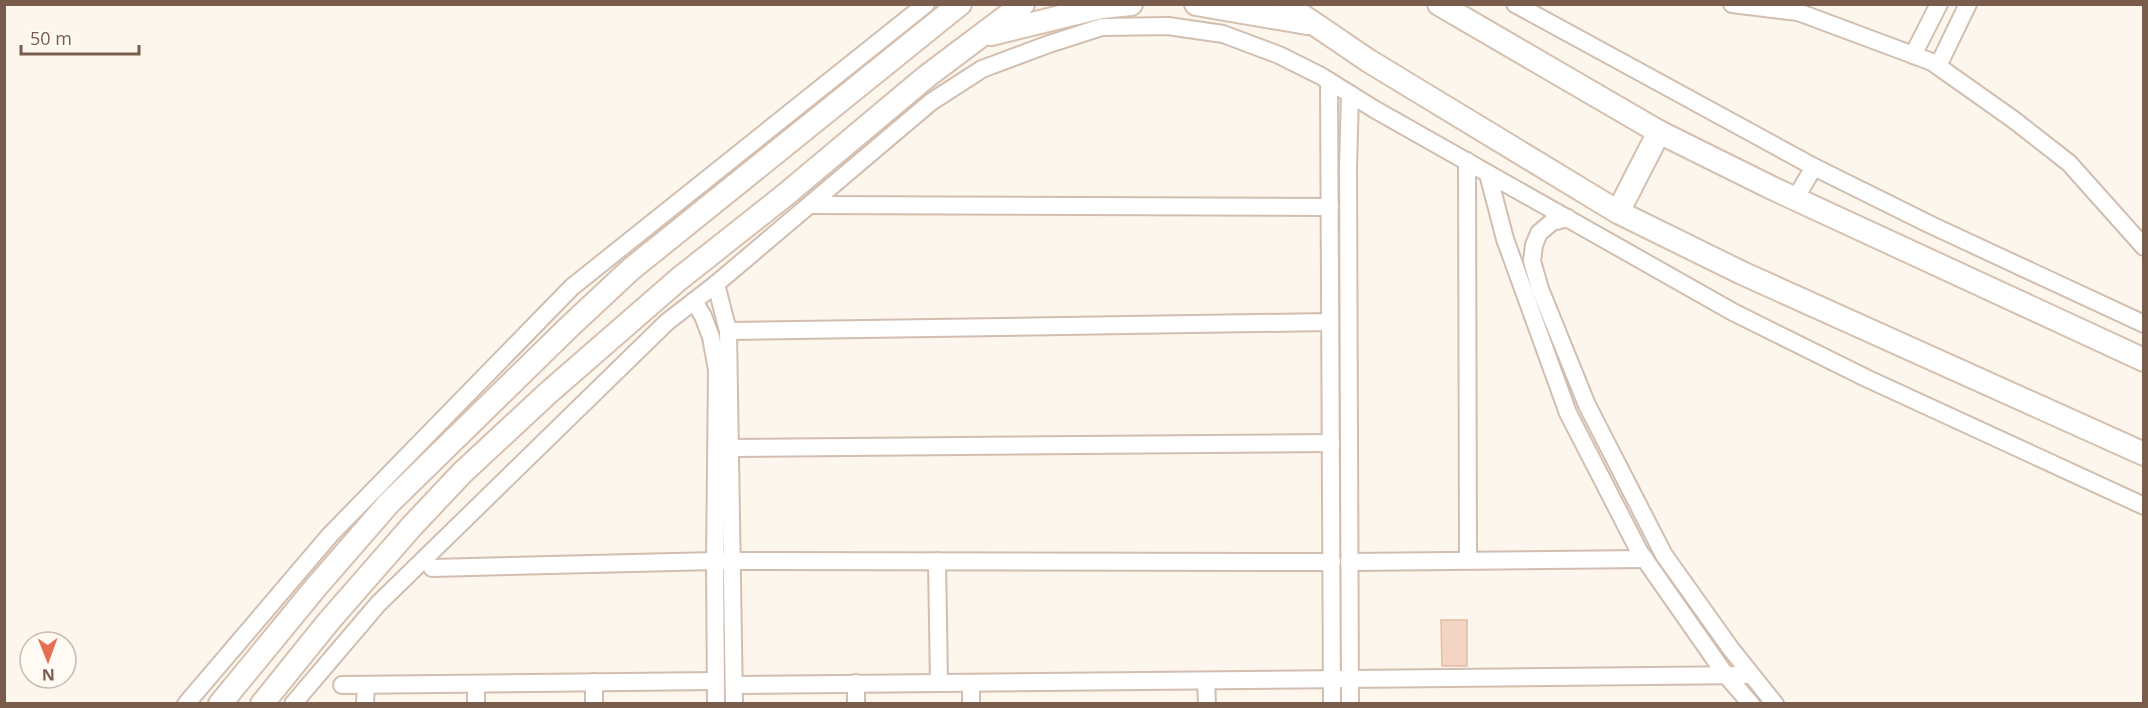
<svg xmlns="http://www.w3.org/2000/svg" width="2148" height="708" font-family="'Open Sans',sans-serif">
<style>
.building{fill:#f3d5c3;stroke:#e6bba3;stroke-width:1.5}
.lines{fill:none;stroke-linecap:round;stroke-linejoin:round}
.street-casing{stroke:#d1beb0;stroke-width:20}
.secondary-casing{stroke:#d6c0b0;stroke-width:26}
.street{stroke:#fff;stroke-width:16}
.secondary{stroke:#fff;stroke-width:22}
</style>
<rect width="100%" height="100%" fill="#fdf6ec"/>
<polygon class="building" points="1441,620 1467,620 1467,666 1442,666"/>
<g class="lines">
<defs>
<g id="street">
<polyline points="1515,4 1814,167 1931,225 2144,324"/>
<polyline points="1732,4 1798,12 1932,62 2014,120 2069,163 2144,247"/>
<polyline points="1913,55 1939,4"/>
<polyline points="1938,66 1968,4"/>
<polyline points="1329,81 1332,704"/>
<polyline points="1350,94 1348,168 1350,704"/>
<polyline points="1467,161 1468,560"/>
<polyline points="1488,174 1505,239 1568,413 1639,551 1725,674 1751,704"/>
<polyline points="1795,199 1814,167"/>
<polyline points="810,205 1330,207"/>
<polyline points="1568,218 1552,222 1539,233 1534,245 1532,261 1540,289 1587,405 1664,555 1731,649 1775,704"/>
<polyline points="716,284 728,331 734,704"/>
<polyline points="694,301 703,316 711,337 717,370 715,561 716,704"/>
<polyline points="728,331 1330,322"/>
<polyline points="730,448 1331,443"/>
<polyline points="937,561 939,683"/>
<polyline points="1349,562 1645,559"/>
<polyline points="432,568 715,561 1332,562"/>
<polyline points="1206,681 1207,704"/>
<polyline points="594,682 594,704"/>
<polyline points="856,683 856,704"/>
<polyline points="971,683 971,704"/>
<polyline points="476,684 476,704"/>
<polyline points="342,685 716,681"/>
<polyline points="734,685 1751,675"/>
<polyline points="186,704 330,535 572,287 926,4"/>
<polyline points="293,704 378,604 667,322 716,284 931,102 982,69 1049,44 1102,27 1168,26 1223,34 1279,55 1321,76 1374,109 1733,312 1866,378 2144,506"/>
<polyline points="365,704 366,685"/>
</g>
<g id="secondary">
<polyline points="1196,4 1307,23"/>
<polyline points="1285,4 1369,61 1618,212 1742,273 2144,454"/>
<polyline points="1439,4 1659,132 1772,188 2144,360"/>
<polyline points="991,34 1101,7 1131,4"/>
<polyline points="1618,212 1659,132"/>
<polyline points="220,704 316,587 389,503 568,328 630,270 960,4"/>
<polyline points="262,704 329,621 412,526 462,473 548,393 679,279 784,196 926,77 1023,4"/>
</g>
</defs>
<use href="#street" class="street-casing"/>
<use href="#secondary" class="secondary-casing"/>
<use href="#street" class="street"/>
<use href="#secondary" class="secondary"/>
</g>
<rect width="2148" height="708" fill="none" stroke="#7a5c4d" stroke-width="12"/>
<g transform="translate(48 660) rotate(179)"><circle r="28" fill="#fffaf3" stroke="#cabbb1" stroke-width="1.5"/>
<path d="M0-4.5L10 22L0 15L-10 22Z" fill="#e76f51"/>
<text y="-9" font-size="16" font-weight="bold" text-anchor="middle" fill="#7a5c4d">N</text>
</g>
<path d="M21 45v9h118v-9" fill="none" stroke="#7a5c4d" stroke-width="3"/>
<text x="30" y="45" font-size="18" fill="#7a5c4d" stroke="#fffaf3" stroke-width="4.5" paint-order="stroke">50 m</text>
</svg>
